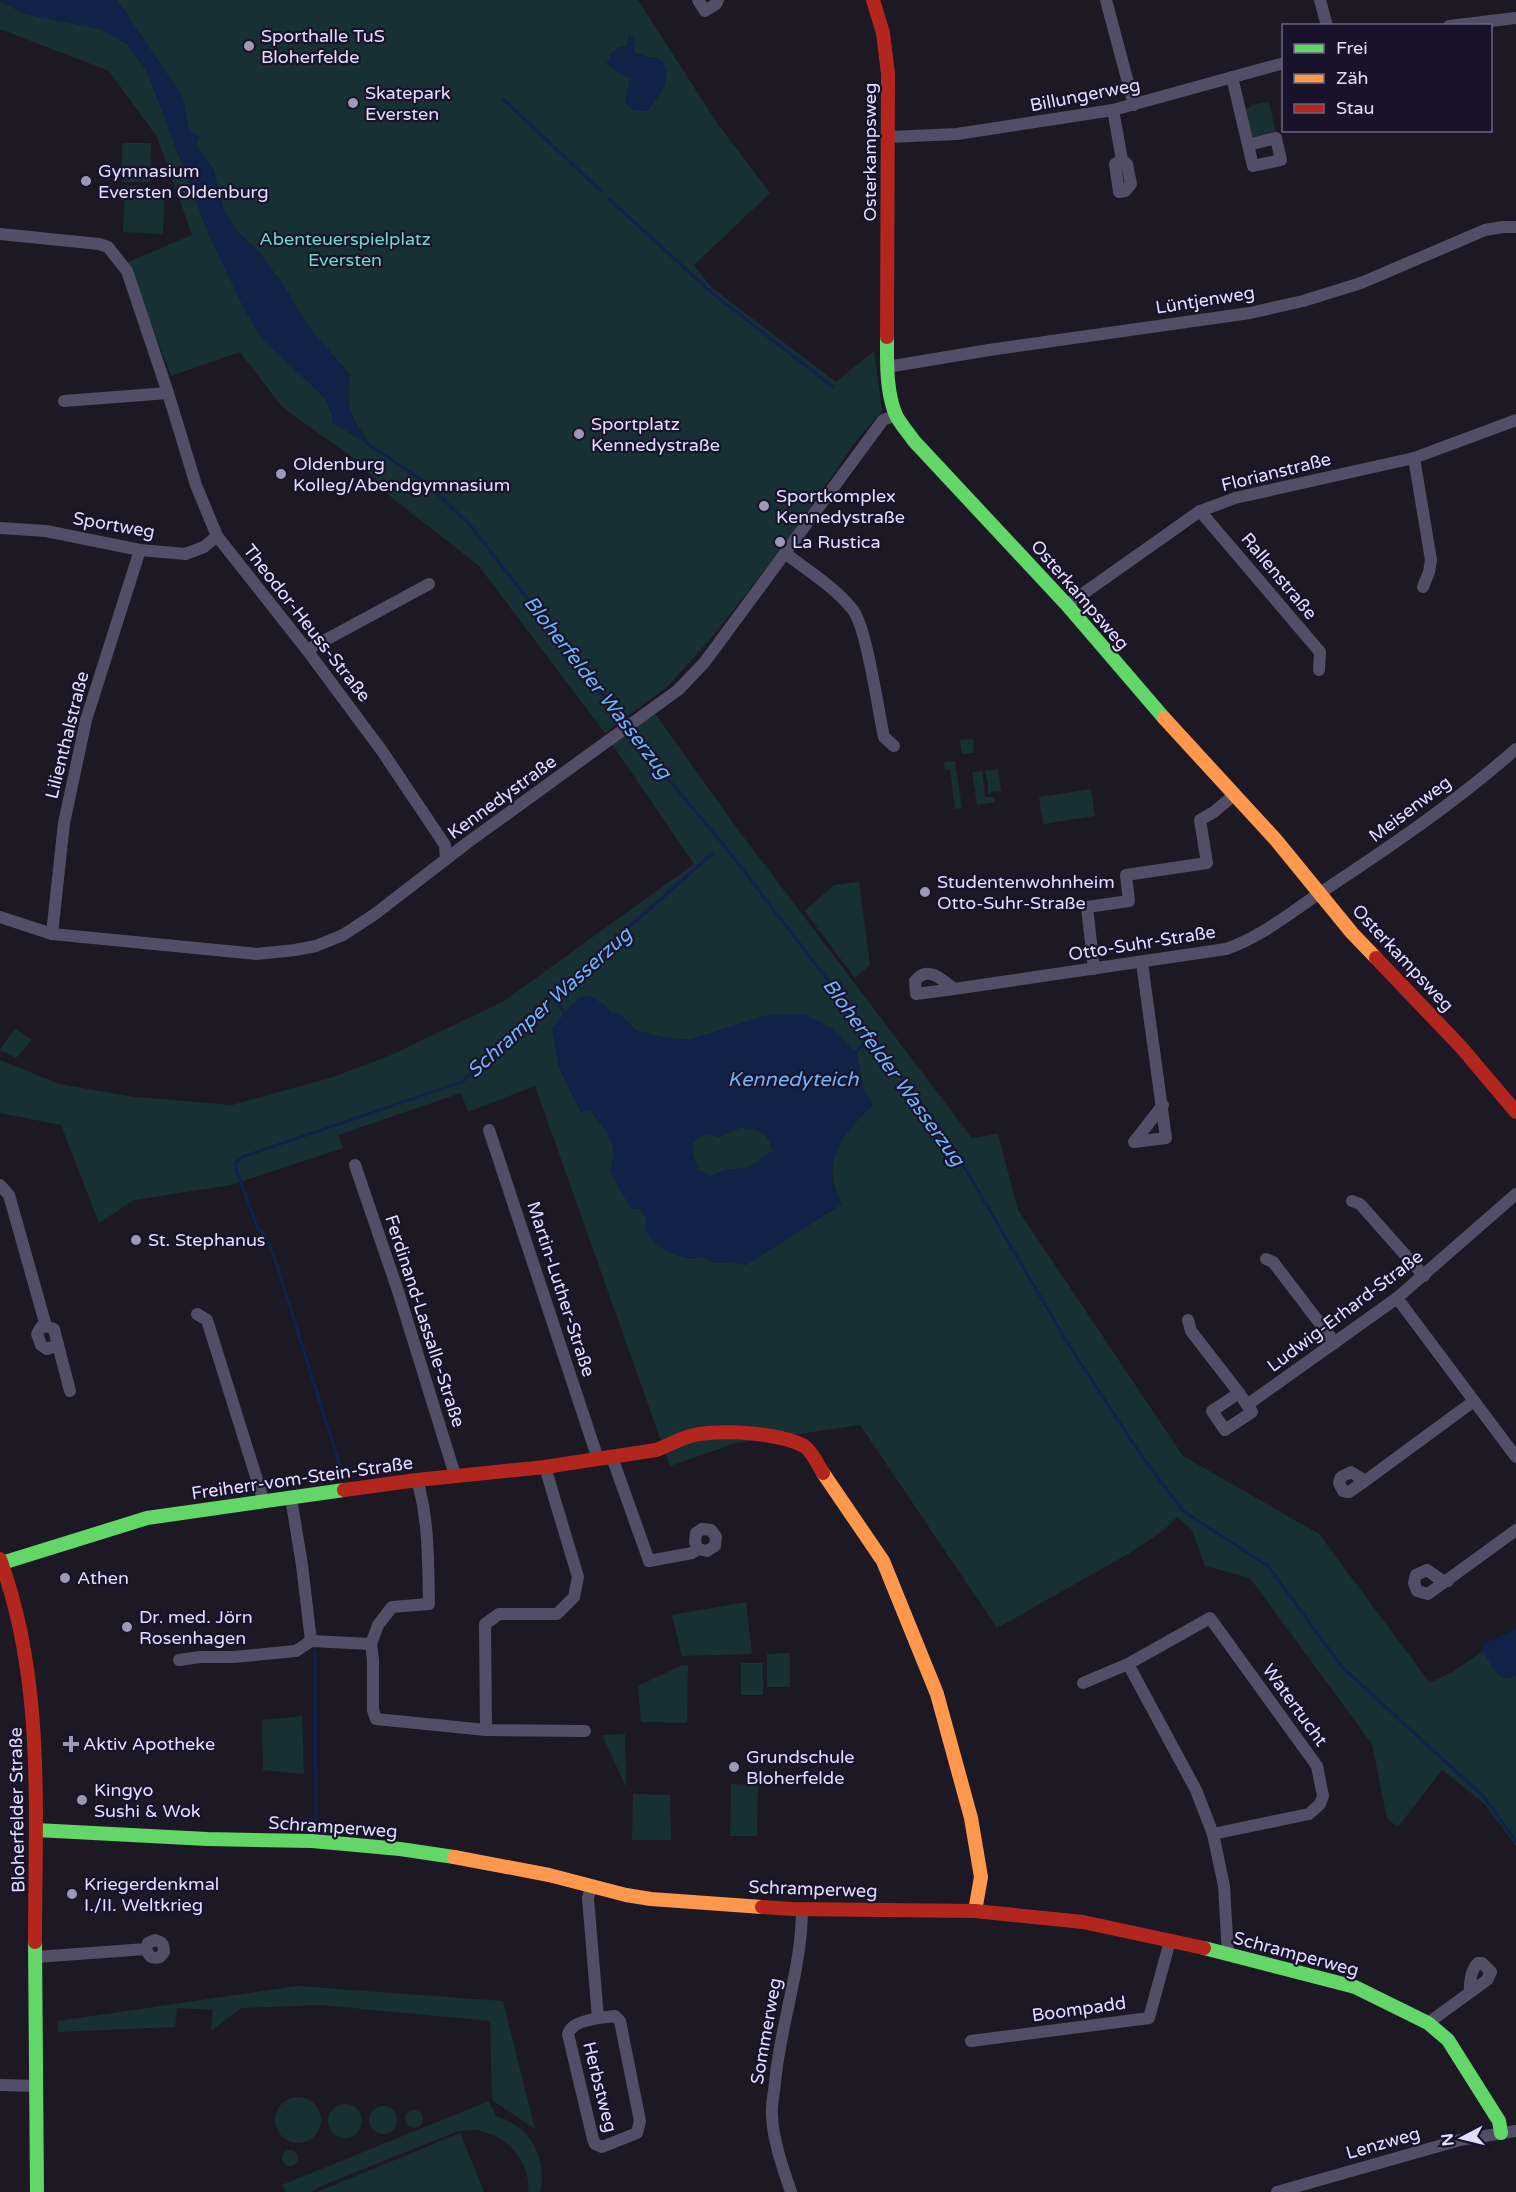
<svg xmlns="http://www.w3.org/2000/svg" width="1516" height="2192" font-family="'Varela Round',sans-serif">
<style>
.green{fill:#173033;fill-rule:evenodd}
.water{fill:#112249;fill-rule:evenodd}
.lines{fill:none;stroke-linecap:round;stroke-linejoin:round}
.stream{stroke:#112249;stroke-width:3}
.street{stroke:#514e66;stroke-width:12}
.fast{stroke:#63d668;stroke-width:14}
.slow{stroke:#ff974d;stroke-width:14}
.jam{stroke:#b3261e;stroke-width:14}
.poi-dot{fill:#9e99b2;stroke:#18132b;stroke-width:2}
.labels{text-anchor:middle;stroke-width:4.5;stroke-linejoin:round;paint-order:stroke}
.poi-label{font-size:18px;fill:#e4defe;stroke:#18132b;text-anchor:start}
.street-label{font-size:18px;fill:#e4defe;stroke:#18132b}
.park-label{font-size:18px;fill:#6cdcc6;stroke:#18132b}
.water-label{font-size:20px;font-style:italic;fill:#71b3f9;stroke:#18132b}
</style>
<rect width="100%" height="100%" fill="#1c1925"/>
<g class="green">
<path d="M117,0H638L717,123L770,193L694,265L711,287L836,382L874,351L882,411L855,442L791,536L713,636L668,686L605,733L478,565L391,497L359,462L282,407L240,352L171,376L128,262L192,235L157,137L109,71L0,29V1L25,14L100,29L127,44L147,71L209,235L244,308L262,339L313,384L325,398L332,414L370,445C353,418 344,409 350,375L311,330L279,279L258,251L236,230L223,208L213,169L196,146L189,130L182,97ZM628,35L635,46L633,52L647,57L658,58L665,85L648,111L628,89L630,79L614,70L607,63L612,53L620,46L626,47L629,41Z"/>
<polygon points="1269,102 1276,133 1252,139 1244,109 1251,107 1250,105"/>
<polygon points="122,143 151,143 150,182 122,182"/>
<polygon points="125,186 165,188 163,234 123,232"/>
<path d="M654,712L742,835L972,1138L998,1134L1018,1210L1183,1456L1319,1534L1430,1683L1454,1671L1483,1651L1496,1672L1512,1678L1516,1675V1846L1485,1804L1442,1770L1398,1827L1387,1819L1372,1744L1250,1578L1205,1566L1192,1530L1177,1517L1164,1530L1130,1553L997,1628L860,1425L736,1443L670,1466L535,1086L468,1112L461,1093L338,1135L343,1148L231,1185L134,1200L99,1223L61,1125L0,1113V1060L59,1084L135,1097L232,1105L333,1077L389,1056L504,1001L694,864L612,744ZM603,1004L611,1013L620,1014L635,1030L660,1037L689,1040L768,1015L856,1052L864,1091L873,1104C843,1134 818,1160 842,1204L746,1265L730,1262L714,1263L702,1256L691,1259L667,1251L641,1209L631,1208L610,1171C620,1142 607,1132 590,1110L581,1112L559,1067L552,1028Z"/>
<polygon points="973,739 974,753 962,754 960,740"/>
<polygon points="955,761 962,808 955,809 950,769 945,770 944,762"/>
<polygon points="998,769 1001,792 994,791 988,794 988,784 985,771"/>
<polygon points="982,771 985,797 994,797 995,802 977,805 972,772"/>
<polygon points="1091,789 1095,816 1043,824 1039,797"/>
<polygon points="859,882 870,965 855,978 805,911 834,885"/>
<polygon points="15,1028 32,1040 16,1058 0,1050"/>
<path d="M739,1128C759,1128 767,1131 773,1151L747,1168L725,1170L712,1176L698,1170L693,1156V1142L704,1134L720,1137Z"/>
<polygon points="746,1602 752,1654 682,1656 672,1615"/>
<polygon points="790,1653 790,1687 767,1687 767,1654"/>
<rect x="741" y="1663" width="22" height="32"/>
<polygon points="682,1665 688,1665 687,1723 641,1722 638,1686"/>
<polygon points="302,1716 304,1774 263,1770 262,1720"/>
<polygon points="625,1734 626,1787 602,1735"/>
<polygon points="731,1784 758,1785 757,1836 730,1836"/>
<polygon points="633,1794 670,1795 671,1840 632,1840"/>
<polygon points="297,1986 503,2001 535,2129 492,2100 490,2021 321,2005 241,2008 211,2031 213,2010 177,2008 175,2027 58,2032 58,2021"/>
<circle cx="298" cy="2120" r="23"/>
<path d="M489,2101L496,2116C505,2120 514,2123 522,2130C538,2144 546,2172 540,2192H528C532,2162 504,2132 474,2130C468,2130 462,2131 456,2132L321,2186L312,2192H286L282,2185Z"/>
<circle cx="345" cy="2121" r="17"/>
<circle cx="383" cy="2120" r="14"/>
<circle cx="414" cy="2119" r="9"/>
<polygon points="460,2133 484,2192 317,2192"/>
<circle cx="290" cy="2158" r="8"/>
</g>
<g class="water">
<path d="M0,0H117L183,97L189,130L199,136L196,146L213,169L223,208L236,230L258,251L279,279L311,330L350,375C344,409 353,420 371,447L332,422V414L325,398L262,339L244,308L209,235L147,71L127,44L100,29L25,14Z"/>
<polygon points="628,34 635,38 634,52 647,57 658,57 667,68 665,85 648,111 635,111 625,104 630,79 614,70 607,63 612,53 620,46 626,47 629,41"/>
<path d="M590,996L603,1004L611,1013L620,1014L635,1030L660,1037L689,1040L768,1015L805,1014L830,1027L856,1052L864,1090L873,1104C845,1133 816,1162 842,1204L746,1265L730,1262L714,1263L702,1256C680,1262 654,1248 644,1228L647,1221L641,1209L631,1208L610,1171C620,1142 607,1132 590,1110L581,1113L559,1067L552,1028L579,997ZM739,1128C758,1128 768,1132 773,1151L747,1168L725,1170L712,1176L698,1170L693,1156V1142L704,1134L720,1137Z"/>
<path d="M1516,1629V1675L1512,1678H1502C1493,1669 1483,1656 1483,1644Z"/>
</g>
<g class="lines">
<g class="stream">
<polyline points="503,99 601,191"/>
<polyline points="609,199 712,293 833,387"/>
<polyline points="369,445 425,482 470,525 626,725"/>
<polyline points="630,730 646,753 723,844 871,1036 949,1141 1070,1347 1143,1458 1183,1511 1268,1566 1342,1667 1483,1796 1516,1841"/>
<polyline points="555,997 564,1013"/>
<polyline points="856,1052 871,1036"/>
<polyline points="266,1236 258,1229 236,1169 236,1162 242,1157 462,1082 620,935 713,853"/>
<polyline points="269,1243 275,1259 344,1479"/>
<polyline points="315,1652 316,1828"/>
</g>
<g class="street">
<polyline points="698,0 705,11 716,4 718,0"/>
<polyline points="1106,0 1134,105"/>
<polyline points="1320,0 1327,26"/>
<polyline points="1449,26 1516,18"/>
<polyline points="1232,77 1253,166 1281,160 1276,138 1248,145"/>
<polyline points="1113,110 1122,160 1115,164 1119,192 1125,191 1131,184 1127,164 1122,160"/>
<polyline points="889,137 957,134 1113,110 1284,63"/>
<polyline points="0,234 99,244 108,247 127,271 168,393 196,485 217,536 307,650 382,751 445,845 446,859"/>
<polyline points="887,367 989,350 1250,313 1303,301 1361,283 1485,230 1503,227 1516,227"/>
<polyline points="64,401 168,393"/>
<polyline points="1414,458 1431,560 1429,572 1423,587"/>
<polyline points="1200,511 1320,652 1319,670"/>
<polyline points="0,528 46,531 140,550 185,554 204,547 217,536"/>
<path d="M785,553C808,571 835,587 853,610C867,629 878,710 884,737L894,746"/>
<polyline points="1067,605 1200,511 1235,498 1414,458 1516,420"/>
<polyline points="307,650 429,584"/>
<polyline points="0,917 52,934 257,954 295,950 316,946 343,935 375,914 467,843 678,690 704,663 883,420 896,415"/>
<polyline points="52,934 64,823 86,720 140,550"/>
<polyline points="1142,963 1166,1138 1134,1142 1163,1105"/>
<polyline points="1094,969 1087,907 1129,901 1126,875 1207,863 1200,820 1214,812 1235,794"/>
<path d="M954,989L916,994L915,981C927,965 942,979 954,989L1226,949C1261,937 1290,913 1320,893C1388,848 1455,803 1516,749"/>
<polyline points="489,1130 598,1459"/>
<polyline points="355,1165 398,1291 455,1475"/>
<polyline points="0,1185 9,1195 46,1326"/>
<polyline points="1352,1201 1360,1204 1424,1276"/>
<polyline points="1266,1259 1273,1262 1335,1343"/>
<polyline points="1397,1298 1516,1457"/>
<polyline points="197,1314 207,1320 264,1502"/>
<polyline points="1188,1320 1191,1331 1239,1393"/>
<polygon points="46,1326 54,1329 58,1345 47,1349 41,1345 37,1334 41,1327"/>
<polyline points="58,1345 70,1391"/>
<polygon points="1239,1393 1252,1412 1225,1430 1212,1411"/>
<polyline points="1247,1405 1397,1298 1516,1194"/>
<polyline points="612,1457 649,1561 692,1553 698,1549 707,1551 715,1546 716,1537 711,1530 702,1529 696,1533 695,1542 698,1549"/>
<polyline points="545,1467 578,1577 574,1597 557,1614 499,1614 485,1624 486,1730 585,1731"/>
<path d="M417,1480C429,1519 428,1563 429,1604L392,1607L378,1625L371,1644L373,1660V1710L376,1719L486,1730"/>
<polyline points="1365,1481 1351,1472 1341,1477 1339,1483 1343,1491 1349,1492 1365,1481 1474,1401"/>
<polyline points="291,1498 302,1565 311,1641"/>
<polyline points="1448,1581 1441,1580 1427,1570 1416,1575 1414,1583 1417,1591 1428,1594 1516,1530"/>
<polyline points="179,1660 200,1657 234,1657 296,1651 311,1641 371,1644"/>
<polyline points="1128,1664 1196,1790 1213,1834 1224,1886 1228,1955"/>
<polyline points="1083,1683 1128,1664 1210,1618 1317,1766 1323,1796 1320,1804 1309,1814 1213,1834"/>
<path d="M591,1886L588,1898L598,2018C587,2021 572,2022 568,2034L593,2139L595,2144L602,2147L637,2133L640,2121L620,2021L615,2016L598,2018"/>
<path d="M36,1957L146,1949C149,1957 152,1959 160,1957L164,1952C164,1944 162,1942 155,1940L148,1943L146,1949"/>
<path d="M1428,2023L1487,1980L1491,1972L1482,1963H1478C1471,1969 1469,1984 1470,1992"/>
<polyline points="971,2041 1149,2018 1170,1941"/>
<polyline points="0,2085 37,2086"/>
<path d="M791,2192C783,2168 773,2141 772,2116C771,2105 774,2094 775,2083C780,2025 802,1968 802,1909"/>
<polyline points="1277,2192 1460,2140 1516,2131"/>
</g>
<g class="fast">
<path d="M887,337C887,362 886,389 895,413C899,423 908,432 914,441L1067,605L1164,718"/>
<polyline points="2,1563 147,1518 344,1490"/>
<polyline points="36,1830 207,1839 312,1841 400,1849 454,1857"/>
<polyline points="35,1942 37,2192"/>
<polyline points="1204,1948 1355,1987 1428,2023 1448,2040 1499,2121 1501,2133"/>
</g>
<g class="slow">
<polyline points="1164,718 1276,840 1352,933 1376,958"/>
<polyline points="823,1473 883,1561 937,1694 971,1818 981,1877 975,1911"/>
<polyline points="454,1857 549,1875 626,1895 651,1899 762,1907"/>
</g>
<g class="jam">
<polyline points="873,0 883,33 888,74 887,337"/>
<polyline points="1376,958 1461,1047 1516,1112"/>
<path d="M344,1490L417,1480L545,1467L656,1450C671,1445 683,1436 699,1434C727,1430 780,1433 804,1446C812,1451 818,1465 823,1473"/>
<path d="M0,1559C45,1681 35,1814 35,1942"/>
<polyline points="762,1907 792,1909 975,1911 1083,1922 1204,1948"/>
</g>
</g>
<g class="poi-dot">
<circle cx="249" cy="46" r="6"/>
<circle cx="353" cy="103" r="6"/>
<circle cx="86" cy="181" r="6"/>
<circle cx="579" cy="434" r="6"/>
<circle cx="281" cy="474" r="6"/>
<circle cx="764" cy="506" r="6"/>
<circle cx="780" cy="542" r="6"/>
<circle cx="925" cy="892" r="6"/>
<circle cx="136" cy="1240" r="6"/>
<circle cx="65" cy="1578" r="6"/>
<circle cx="127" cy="1627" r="6"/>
<path d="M68 1735h6v6h6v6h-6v6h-6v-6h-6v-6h6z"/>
<circle cx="734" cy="1767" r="6"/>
<circle cx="82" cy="1800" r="6"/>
<circle cx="72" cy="1894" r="6"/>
</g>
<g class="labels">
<g class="poi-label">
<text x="261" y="42">Sporthalle TuS<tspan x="261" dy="21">Bloherfelde</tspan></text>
<text x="365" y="99">Skatepark<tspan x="365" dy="21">Eversten</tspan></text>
<text x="98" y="177">Gymnasium<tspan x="98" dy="21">Eversten Oldenburg</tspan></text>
<text x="591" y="430">Sportplatz<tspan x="591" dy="21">Kennedystraße</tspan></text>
<text x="293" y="470">Oldenburg<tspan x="293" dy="21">Kolleg/Abendgymnasium</tspan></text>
<text x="776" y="502">Sportkomplex<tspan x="776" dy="21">Kennedystraße</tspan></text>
<text x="792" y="548">La Rustica</text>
<text x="937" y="888">Studentenwohnheim<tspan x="937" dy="21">Otto-Suhr-Straße</tspan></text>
<text x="148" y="1246">St. Stephanus</text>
<text x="77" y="1584">Athen</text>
<text x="139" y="1623">Dr. med. Jörn<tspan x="139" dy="21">Rosenhagen</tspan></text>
<text x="83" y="1750">Aktiv Apotheke</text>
<text x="746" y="1763">Grundschule<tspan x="746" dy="21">Bloherfelde</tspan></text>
<text x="94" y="1796">Kingyo<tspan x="94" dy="21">Sushi &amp; Wok</tspan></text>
<text x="84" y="1890">Kriegerdenkmal<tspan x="84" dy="21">I./II. Weltkrieg</tspan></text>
</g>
<g class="street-label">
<text transform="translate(1085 95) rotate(-11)" y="6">Billungerweg</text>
<text transform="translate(870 152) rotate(-90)" y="6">Osterkampsweg</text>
<text transform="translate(1205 300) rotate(-9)" y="6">Lüntjenweg</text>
<text transform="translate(1276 472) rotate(-14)" y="6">Florianstraße</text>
<text transform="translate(114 525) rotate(10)" y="6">Sportweg</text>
<text transform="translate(1279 576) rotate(50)" y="6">Rallenstraße</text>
<text transform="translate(1080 595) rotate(49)" y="6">Osterkampsweg</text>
<text transform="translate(307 623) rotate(52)" y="6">Theodor-Heuss-Straße</text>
<text transform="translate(67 735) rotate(-76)" y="6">Lilienthalstraße</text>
<text transform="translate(502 797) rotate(-36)" y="6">Kennedystraße</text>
<text transform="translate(1410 809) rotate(-37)" y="6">Meisenweg</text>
<text transform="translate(1142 943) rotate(-9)" y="6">Otto-Suhr-Straße</text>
<text transform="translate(1403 958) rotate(47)" y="6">Osterkampsweg</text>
<text transform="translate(561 1289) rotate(72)" y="6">Martin-Luther-Straße</text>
<text transform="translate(1345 1311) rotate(-37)" y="6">Ludwig-Erhard-Straße</text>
<text transform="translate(425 1321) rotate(72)" y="6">Ferdinand-Lassalle-Straße</text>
<text transform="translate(302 1478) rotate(-8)" y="6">Freiherr-vom-Stein-Straße</text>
<text transform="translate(1295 1705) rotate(54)" y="6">Watertucht</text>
<text transform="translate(17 1810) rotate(-91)" y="6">Bloherfelder Straße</text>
<text transform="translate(333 1827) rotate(4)" y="6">Schramperweg</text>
<text transform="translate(813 1889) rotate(2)" y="6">Schramperweg</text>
<text transform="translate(1296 1954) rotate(15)" y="6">Schramperweg</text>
<text transform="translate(1079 2009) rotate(-8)" y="6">Boompadd</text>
<text transform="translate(766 2031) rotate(-80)" y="6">Sommerweg</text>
<text transform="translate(600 2087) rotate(76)" y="6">Herbstweg</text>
<text transform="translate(1383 2143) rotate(-16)" y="6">Lenzweg</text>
</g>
<g class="park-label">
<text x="345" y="245">Abenteuerspielplatz<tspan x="345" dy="21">Eversten</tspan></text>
</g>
<g class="water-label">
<text transform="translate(598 687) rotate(52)" y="7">Bloherfelder Wasserzug</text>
<text transform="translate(549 1002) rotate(-42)" y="7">Schramper Wasserzug</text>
<text transform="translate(894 1072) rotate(54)" y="7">Bloherfelder Wasserzug</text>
<text x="793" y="1086">Kennedyteich</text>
</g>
</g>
<rect x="1282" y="24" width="210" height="108" fill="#18132b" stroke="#6a647f" stroke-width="1.5"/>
<rect x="1294" y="44" width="30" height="9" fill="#63d668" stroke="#6a647f" stroke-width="1.5"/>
<text x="1336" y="54" font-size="18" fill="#e4defe">Frei</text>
<rect x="1294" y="74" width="30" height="9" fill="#ff974d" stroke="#6a647f" stroke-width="1.5"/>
<text x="1336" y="84" font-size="18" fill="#e4defe">Zäh</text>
<rect x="1294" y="104" width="30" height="9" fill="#b3261e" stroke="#6a647f" stroke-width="1.5"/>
<text x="1336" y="114" font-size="18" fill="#e4defe">Stau</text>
<g transform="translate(1462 2138) rotate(263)" stroke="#18132b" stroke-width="4.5" paint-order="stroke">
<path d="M0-4.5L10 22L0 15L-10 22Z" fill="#e4defe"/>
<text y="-9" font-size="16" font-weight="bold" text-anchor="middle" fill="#e4defe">N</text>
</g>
</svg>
